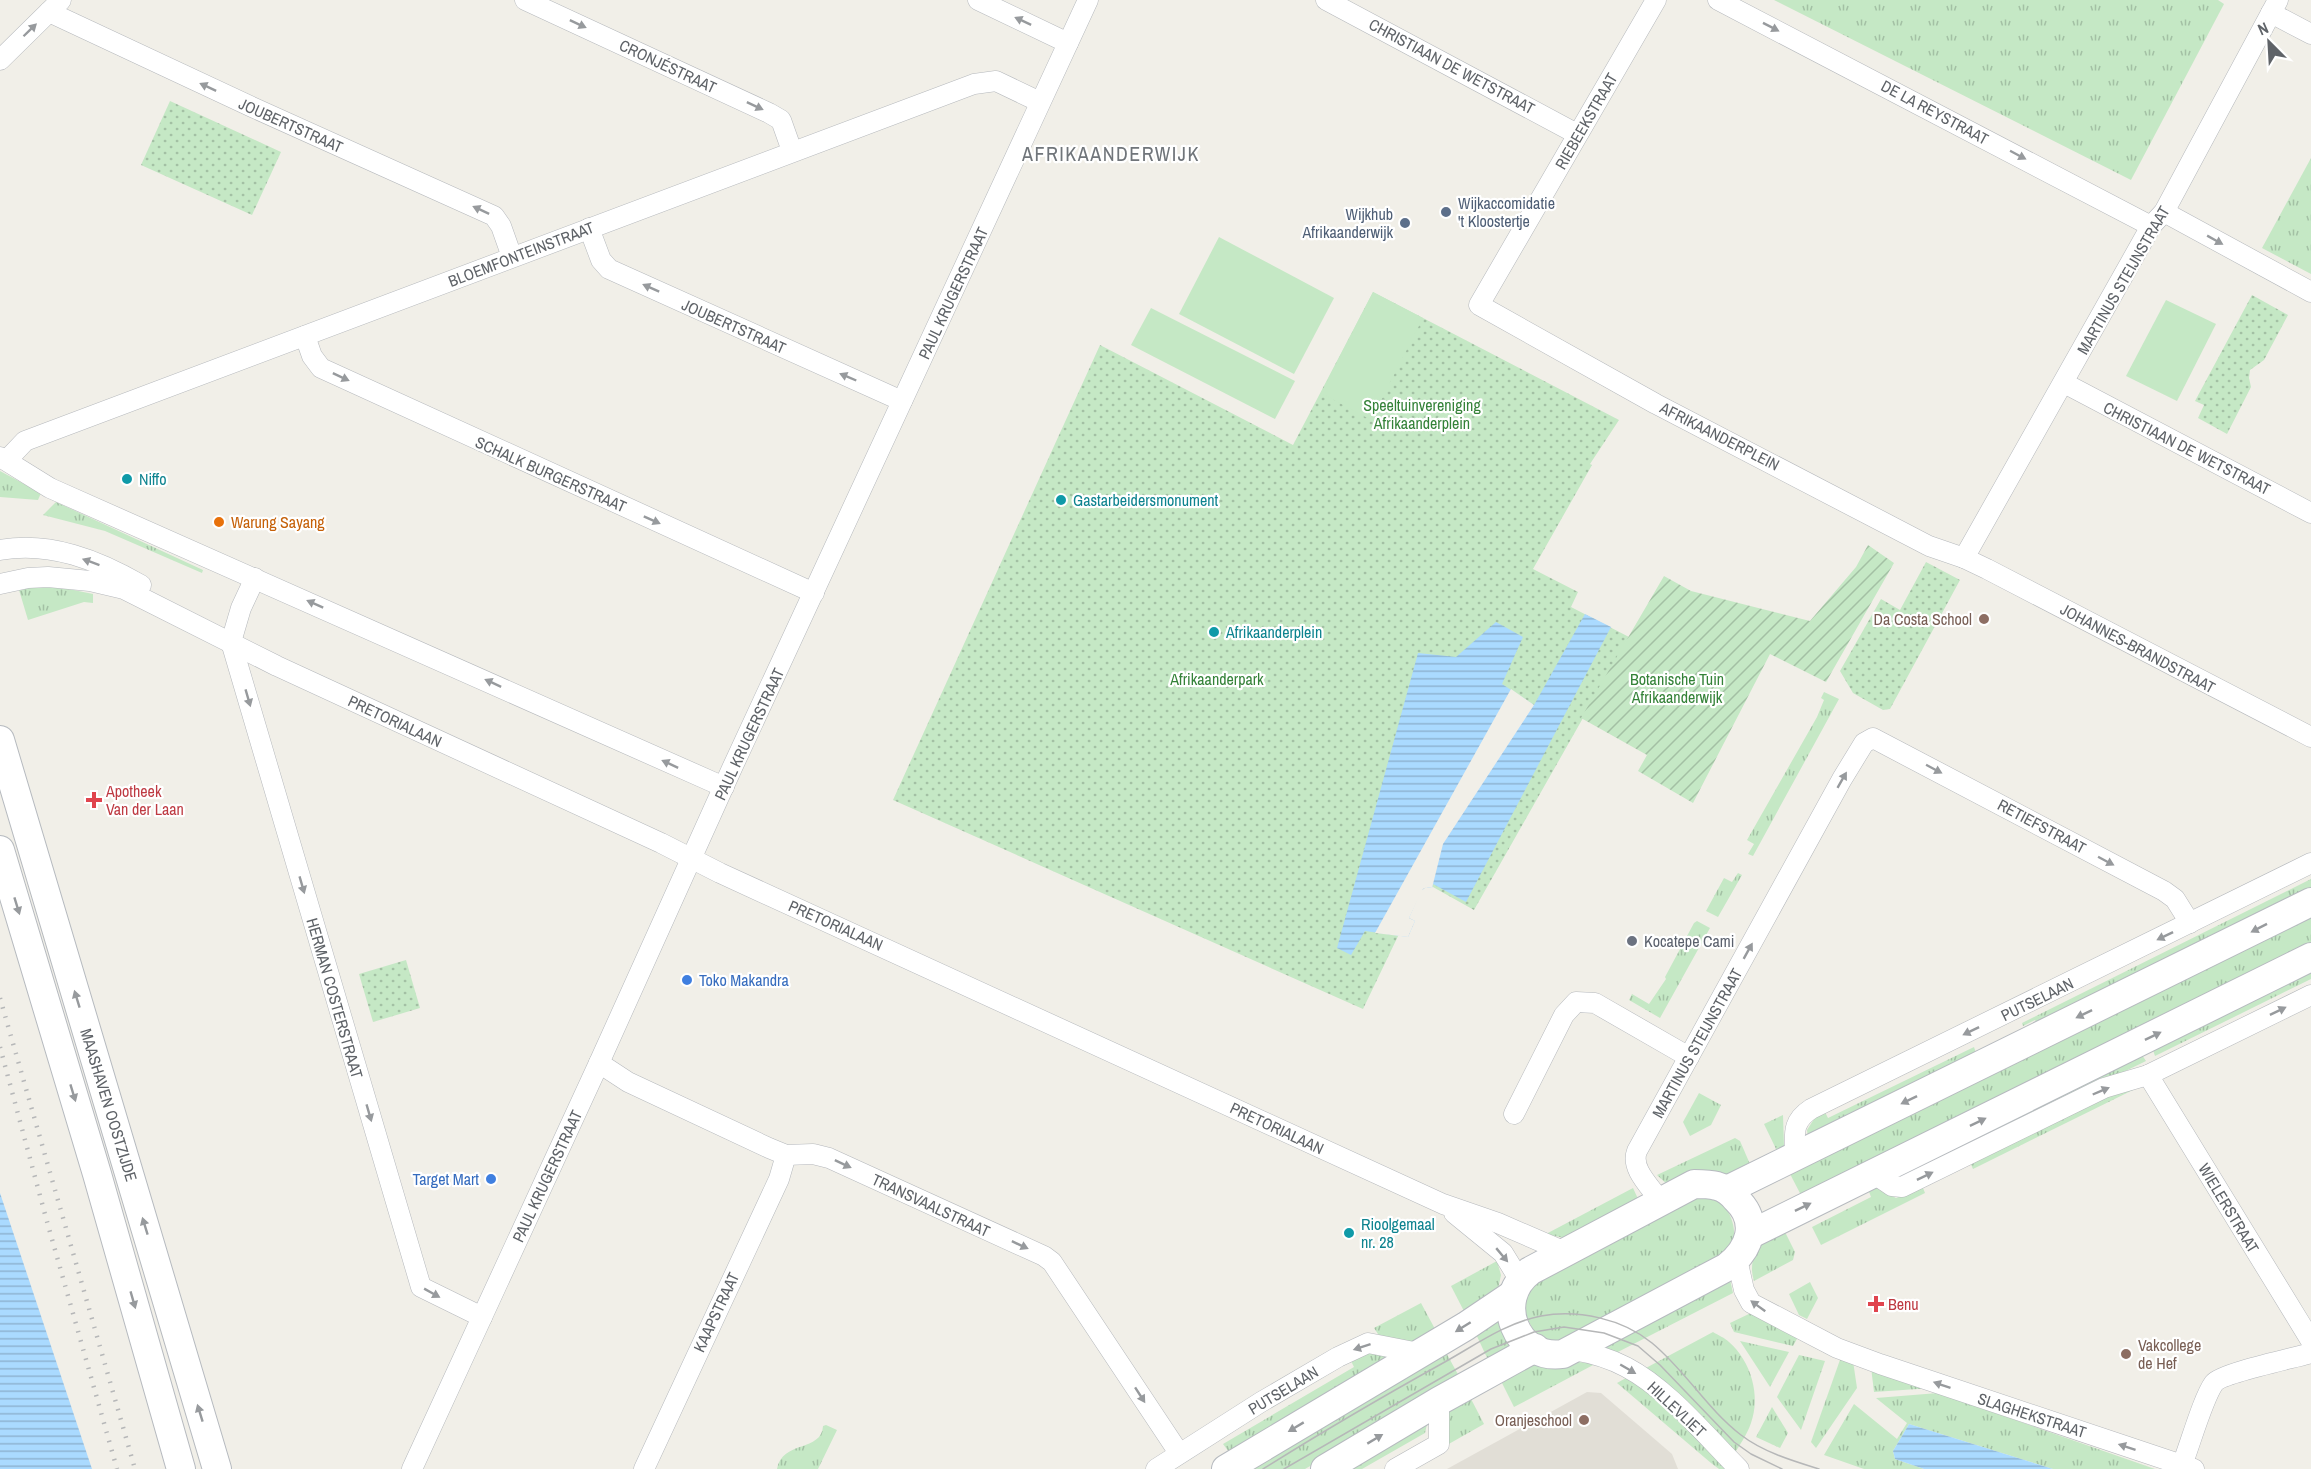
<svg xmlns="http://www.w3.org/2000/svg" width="2311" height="1469" font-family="'Archivo Narrow',sans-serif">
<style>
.education{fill:#e1ded6}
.grass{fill:url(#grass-tufts)}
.park{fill:url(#park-dots)}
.garden{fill:url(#garden-furrows)}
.pitch{fill:#c5e8c5}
.water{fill:url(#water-rules)}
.pier{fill:#f1efe8}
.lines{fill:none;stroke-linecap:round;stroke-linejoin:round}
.street-casing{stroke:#b5b8bc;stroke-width:21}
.secondary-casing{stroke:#b6babf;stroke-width:30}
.street{stroke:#fff;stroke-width:20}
.secondary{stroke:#fff;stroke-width:28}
.tram{stroke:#b6b7b8;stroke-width:1.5}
.rail{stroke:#b6b7b8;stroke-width:4.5;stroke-dasharray:1.5 8;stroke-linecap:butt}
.oneway{fill:#979a9d}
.service-dot{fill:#5c6f8a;stroke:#fff;stroke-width:2}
.culture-dot{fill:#0f9aa8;stroke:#fff;stroke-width:2}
.food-dot{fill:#e8710a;stroke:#fff;stroke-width:2}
.education-dot{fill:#8d6e63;stroke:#fff;stroke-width:2}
.health-dot{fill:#e0444e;stroke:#fff;stroke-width:2}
.worship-dot{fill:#6b7280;stroke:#fff;stroke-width:2}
.shop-dot{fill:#3f7fe0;stroke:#fff;stroke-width:2}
.labels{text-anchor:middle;stroke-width:4.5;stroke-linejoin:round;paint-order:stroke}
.street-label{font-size:16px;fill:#5f6368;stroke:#fff}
.service-label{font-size:16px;fill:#4e5e75;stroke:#fff;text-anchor:start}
.park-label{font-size:16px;fill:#348238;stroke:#fff}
.culture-label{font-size:16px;fill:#0d838f;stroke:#fff;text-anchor:start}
.food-label{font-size:16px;fill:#c56008;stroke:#fff;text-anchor:start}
.education-label{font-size:16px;fill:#785e54;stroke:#fff;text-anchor:end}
.health-label{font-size:16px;fill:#be3a42;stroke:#fff;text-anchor:start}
.worship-label{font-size:16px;fill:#5b616d;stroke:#fff;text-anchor:start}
.shop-label{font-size:16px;fill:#366cbe;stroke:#fff;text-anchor:start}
.quarter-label{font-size:20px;letter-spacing:1.5px;fill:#70757a;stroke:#fff}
</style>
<defs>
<pattern id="grass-tufts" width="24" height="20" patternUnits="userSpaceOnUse" patternTransform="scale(1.5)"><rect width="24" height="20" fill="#c5e8c5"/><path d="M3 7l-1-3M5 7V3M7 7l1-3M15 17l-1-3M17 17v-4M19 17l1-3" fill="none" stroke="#a3c0a4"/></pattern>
<pattern id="park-dots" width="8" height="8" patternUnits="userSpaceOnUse" patternTransform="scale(1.5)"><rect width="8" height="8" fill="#c5e8c5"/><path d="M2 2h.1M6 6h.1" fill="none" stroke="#a3c0a4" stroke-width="1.8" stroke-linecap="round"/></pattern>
<pattern id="garden-furrows" width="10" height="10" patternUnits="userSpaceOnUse" patternTransform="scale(1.5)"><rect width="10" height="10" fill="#c5e8c5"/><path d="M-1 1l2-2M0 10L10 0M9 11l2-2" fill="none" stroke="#a3c0a4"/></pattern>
<pattern id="water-rules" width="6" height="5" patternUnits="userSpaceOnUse" patternTransform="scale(1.5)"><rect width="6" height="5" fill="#aadaff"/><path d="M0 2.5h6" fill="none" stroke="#8eb4d2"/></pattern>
</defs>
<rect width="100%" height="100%" fill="#f1efe8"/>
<polygon class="education" points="1587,1392 1601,1393 1672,1454 1678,1469 1447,1469"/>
<g class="grass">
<polygon points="1774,0 2218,0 2224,4 2131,180"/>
<polygon points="2311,158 2311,274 2262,248"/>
<polygon points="0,471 41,493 38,500 0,497"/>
<polygon points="56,502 203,570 202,573 105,531 43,515"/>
<polygon points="34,586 54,586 93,594 93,603 84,602 28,620 19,590"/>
<polygon points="1824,692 1839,699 1753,856 1748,854 1754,844 1747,840 1817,717 1824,700 1821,698"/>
<polygon points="1738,873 1742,875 1718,917 1706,911 1724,878 1732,882"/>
<polygon points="2311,879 2311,890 2038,1026 2035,1020 2023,1026 2022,1023"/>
<polygon points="2311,909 2311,949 1803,1199 1788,1170"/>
<polygon points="1697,921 1710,928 1660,1018 1629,1000 1632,994 1649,1004 1666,979 1665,977 1694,923"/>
<polygon points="2311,972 2311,979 2155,1056 2153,1050"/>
<polygon points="1974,1047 1977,1056 1808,1137 1807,1130 1814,1119 1825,1112 1828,1118"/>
<polygon points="2142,1055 2146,1061 1903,1180 1896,1176"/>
<polygon points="2139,1087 1973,1169 1970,1162 2110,1093"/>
<polygon points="1699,1093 1721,1105 1711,1125 1690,1136 1683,1122"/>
<polygon points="1783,1115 1784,1146 1778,1153 1764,1124"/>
<polygon points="1735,1138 1740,1141 1750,1164 1729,1177 1669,1186 1657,1175"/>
<polygon points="1873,1186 1896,1198 1923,1188 1925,1193 1821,1245 1812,1227 1871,1197 1868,1189"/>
<polygon points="1633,1188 1639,1201 1564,1238 1546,1234"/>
<path d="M1704,1198C1708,1198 1714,1199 1718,1201C1729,1207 1737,1228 1733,1240C1731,1246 1726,1251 1721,1256L1560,1340L1550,1341L1535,1334L1522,1307L1523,1296L1545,1272L1689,1200Z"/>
<path d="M1782,1226L1795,1252L1793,1260L1754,1281C1746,1255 1763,1241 1782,1226Z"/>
<polygon points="1497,1261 1501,1275 1497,1294 1467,1317 1451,1286"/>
<polygon points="1729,1275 1733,1293 1614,1354 1594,1345"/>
<polygon points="1810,1282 1818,1298 1807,1319 1799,1315 1789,1294"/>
<polygon points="1421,1303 1435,1329 1415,1346 1380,1337 1374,1328"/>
<polygon points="1753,1312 1798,1337 1793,1346 1734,1332 1730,1323"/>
<polygon points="1499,1319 1516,1348 1489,1362 1475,1332"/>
<path d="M1713,1332C1718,1335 1725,1338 1729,1342C1751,1361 1761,1396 1751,1423C1747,1435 1739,1446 1733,1456L1644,1369Z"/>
<polygon points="1740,1341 1789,1352 1770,1387"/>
<polygon points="1444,1349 1460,1378 1305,1469 1241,1469"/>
<polygon points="1361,1352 1390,1356 1229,1452 1223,1444 1354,1367 1350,1359"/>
<polygon points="1799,1355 1825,1361 1801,1430 1777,1397"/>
<polygon points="1841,1357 1853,1361 1857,1388 1816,1448 1811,1442"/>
<polygon points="1571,1361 1595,1364 1514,1407 1499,1377 1530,1362"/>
<polygon points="1871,1367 1932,1388 1874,1392"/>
<polygon points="1626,1378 1646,1387 1728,1469 1719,1469 1711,1463 1617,1383"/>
<polygon points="1938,1393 2155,1469 2053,1469 1909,1424 1893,1451 1895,1459 1924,1469 1864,1469 1824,1455 1854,1404 1897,1439 1907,1423 1876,1398"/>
<polygon points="1470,1397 1484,1424 1447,1445 1449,1409"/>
<polygon points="1772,1407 1788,1433 1780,1448 1756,1437"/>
<polygon points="1428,1420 1425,1433 1362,1469 1345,1469"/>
<path d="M826,1425L837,1430L818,1469H777C782,1440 822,1452 823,1426Z"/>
</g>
<g class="park">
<polygon points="170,101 281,152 252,215 141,165"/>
<polygon points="1373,292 1619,420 1590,464 1592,465 1533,569 1578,592 1571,607 1629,637 1474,910 1424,882 1363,1009 893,800 1100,345 1293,445"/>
<polygon points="2252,295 2288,315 2264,360 2250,370 2249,378 2251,387 2227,434 2198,418 2204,405 2195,401"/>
<polygon points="1926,562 1960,580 1890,709 1883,710 1853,693 1840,671 1881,599 1900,610"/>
<polygon points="406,960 420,1008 373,1022 359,974"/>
</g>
<polygon class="garden" points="1868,545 1894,563 1826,682 1770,654 1693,803 1638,771 1647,755 1581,718 1664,576 1691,591 1810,621 1856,567"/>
<g class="pitch">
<polygon points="1219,237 1334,298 1294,374 1179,314"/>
<polygon points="1373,292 1423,318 1371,420 1321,393"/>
<polygon points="2166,300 2216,324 2177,401 2126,376"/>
<polygon points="1151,308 1295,381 1275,419 1131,345"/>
</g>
<g class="water">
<polygon points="1585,614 1611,627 1466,902 1433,884 1432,888 1426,887 1421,891 1409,918 1415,921 1408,937 1365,931 1351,955 1337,948 1418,653 1456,657 1496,622 1523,637 1502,684 1534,705"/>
<polygon points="0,1193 92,1469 0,1469"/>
<polygon points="1909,1424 2053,1469 1924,1469 1895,1459 1893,1451"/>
</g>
<polygon class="pier" points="1511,689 1534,705 1443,844 1432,888 1427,887 1423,889 1409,918 1415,921 1408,937 1375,933"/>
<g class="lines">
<defs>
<g id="street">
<polyline points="525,0 769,113 781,120 792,151"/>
<polyline points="978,0 1068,43"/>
<polyline points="1326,0 1577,134"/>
<polyline points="1656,0 1479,305 1656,404 1929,546 1964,558 1987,569 2311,737"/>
<polyline points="1718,0 2151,226"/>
<polyline points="49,12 252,107 494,216 501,226 512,257"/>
<polyline points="2271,13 2311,34"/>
<polyline points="0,60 61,0"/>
<polyline points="2164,212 2311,292"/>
<polyline points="589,228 601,260 609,269 902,401"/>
<polyline points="305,336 312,356 321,368 814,593"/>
<polyline points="2064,383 2311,513"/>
<polyline points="0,457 50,488 724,787"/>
<polyline points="7,460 25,441 974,84 996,81 1040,102"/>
<path d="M0,550C50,541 98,560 141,585"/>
<polyline points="1964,558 2141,244 2151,226 2164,212 2278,0"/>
<polyline points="0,584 28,578 48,577 90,581 124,589 277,666 661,843 720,873 1443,1204 1498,1223 1565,1252"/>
<polyline points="231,642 421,1287 482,1317"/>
<polyline points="231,642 241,608 255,578"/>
<polyline points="599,1063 628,1082 769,1148 786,1155 813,1154 829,1158 1044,1256 1052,1262 1179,1453"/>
<polyline points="2148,1075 2311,1341"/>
<polyline points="1514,1114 1564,1015 1576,1002 1595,1003 1689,1057"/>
<path d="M1795,1156C1795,1135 1791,1122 1811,1109L2311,863"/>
<polyline points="1873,1173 1892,1186 1902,1187 2104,1088 2148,1075 2311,995"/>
<path d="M1661,1202C1651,1187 1630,1169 1637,1151L1842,779L1864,743L1873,738L2164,891L2175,899L2190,923"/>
<polyline points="1454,1213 1503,1253 1519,1279"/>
<polyline points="1737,1259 1744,1290 1751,1303 1837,1348 1880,1364 2194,1469"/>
<path d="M1573,1350C1591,1353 1609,1358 1626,1367C1668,1389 1705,1435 1739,1469"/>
<path d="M2182,1465C2190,1445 2203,1398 2214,1383C2222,1373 2294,1358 2311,1353"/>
<polyline points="412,1469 599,1063 733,766 1088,0"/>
<polyline points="644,1469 779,1179 786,1155"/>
<polyline points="1156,1469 1261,1402 1338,1357 1368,1343 1419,1353"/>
<polyline points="1395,1469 1439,1444 1439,1401"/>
</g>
<g id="secondary">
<polyline points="0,740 217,1469"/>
<polyline points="0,850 97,1174 181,1469"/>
<path d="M1694,1184C1702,1184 1710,1184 1717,1186C1725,1188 1731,1193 1736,1199C1760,1222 1750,1249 1727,1267L1563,1354C1516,1361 1492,1300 1530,1271Z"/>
<polyline points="1727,1190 2311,902"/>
<polyline points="1751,1234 2311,957"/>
<polyline points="1226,1469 1466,1326 1512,1295"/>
<polyline points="1325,1469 1439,1401 1535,1348"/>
</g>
</defs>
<use href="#street" class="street-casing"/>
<use href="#secondary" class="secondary-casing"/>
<use href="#street" class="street"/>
<use href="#secondary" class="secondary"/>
<g class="tram">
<path d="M1263,1469C1322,1432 1382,1397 1443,1363C1474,1346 1505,1323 1541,1316C1578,1309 1623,1319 1652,1343C1685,1370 1707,1409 1741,1435C1763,1452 1793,1461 1819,1469"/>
<polyline points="1284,1469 1491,1349 1534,1332 1564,1327 1604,1333 1638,1346 1660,1365 1734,1442 1751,1454 1782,1469"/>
</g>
<g class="rail">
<polyline points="0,998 135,1469"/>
<polyline points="0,1047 46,1218 117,1469"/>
</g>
</g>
<defs><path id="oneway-solid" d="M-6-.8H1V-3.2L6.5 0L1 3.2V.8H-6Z" transform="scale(1.5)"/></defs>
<g class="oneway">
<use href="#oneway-solid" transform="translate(1023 21) rotate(-155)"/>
<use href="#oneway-solid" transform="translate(578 24) rotate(25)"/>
<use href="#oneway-solid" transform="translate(1771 27) rotate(27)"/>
<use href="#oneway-solid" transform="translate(30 30) rotate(-44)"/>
<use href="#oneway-solid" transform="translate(208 87) rotate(-155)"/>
<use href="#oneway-solid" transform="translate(755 106) rotate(25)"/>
<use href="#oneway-solid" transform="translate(2018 155) rotate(28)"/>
<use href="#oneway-solid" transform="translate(481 210) rotate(-155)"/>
<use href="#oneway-solid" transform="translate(2215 240) rotate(29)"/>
<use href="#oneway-solid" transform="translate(651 288) rotate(-156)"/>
<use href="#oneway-solid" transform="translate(341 377) rotate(25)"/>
<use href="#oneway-solid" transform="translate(848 377) rotate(-157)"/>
<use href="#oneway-solid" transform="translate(652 520) rotate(24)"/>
<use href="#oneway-solid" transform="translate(91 562) rotate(-160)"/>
<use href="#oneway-solid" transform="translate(315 604) rotate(-156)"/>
<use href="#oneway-solid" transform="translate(493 683) rotate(-155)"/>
<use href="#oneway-solid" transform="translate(248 698) rotate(74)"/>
<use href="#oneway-solid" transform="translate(670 764) rotate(-155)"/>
<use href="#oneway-solid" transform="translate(1934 769) rotate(28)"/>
<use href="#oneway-solid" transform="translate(1842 780) rotate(-60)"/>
<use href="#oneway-solid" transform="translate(2106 861) rotate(28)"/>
<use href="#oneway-solid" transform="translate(302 885) rotate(74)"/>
<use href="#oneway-solid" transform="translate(17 906) rotate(73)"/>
<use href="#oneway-solid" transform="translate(2259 928) rotate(153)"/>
<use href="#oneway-solid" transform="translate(2165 936) rotate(154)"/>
<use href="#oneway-solid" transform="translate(1748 951) rotate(-61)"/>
<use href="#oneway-solid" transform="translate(77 999) rotate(-107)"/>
<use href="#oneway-solid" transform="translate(2278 1011) rotate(-26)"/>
<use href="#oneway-solid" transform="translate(2084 1014) rotate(154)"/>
<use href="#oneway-solid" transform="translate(1971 1031) rotate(154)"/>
<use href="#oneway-solid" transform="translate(2153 1036) rotate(-26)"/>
<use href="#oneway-solid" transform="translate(2101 1091) rotate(-23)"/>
<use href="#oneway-solid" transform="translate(73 1093) rotate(73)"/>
<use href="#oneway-solid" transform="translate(1909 1100) rotate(154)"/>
<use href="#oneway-solid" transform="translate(369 1113) rotate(74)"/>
<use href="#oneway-solid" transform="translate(1978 1122) rotate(-26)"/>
<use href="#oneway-solid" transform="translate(843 1164) rotate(25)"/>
<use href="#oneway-solid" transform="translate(1925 1176) rotate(-26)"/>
<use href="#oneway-solid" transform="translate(1803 1207) rotate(-26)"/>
<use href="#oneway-solid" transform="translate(145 1226) rotate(-107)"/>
<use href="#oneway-solid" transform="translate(1020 1245) rotate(25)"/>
<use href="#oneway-solid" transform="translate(1502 1255) rotate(50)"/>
<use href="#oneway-solid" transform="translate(432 1293) rotate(29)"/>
<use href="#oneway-solid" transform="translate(133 1300) rotate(74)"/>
<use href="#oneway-solid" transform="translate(1758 1306) rotate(-144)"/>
<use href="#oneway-solid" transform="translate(1463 1327) rotate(148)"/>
<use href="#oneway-solid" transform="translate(1362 1347) rotate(162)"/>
<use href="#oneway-solid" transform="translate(1628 1369) rotate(30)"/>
<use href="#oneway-solid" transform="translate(1942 1385) rotate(-161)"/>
<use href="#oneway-solid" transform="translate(1140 1395) rotate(57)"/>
<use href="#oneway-solid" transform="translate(200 1413) rotate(-107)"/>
<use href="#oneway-solid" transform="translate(1296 1427) rotate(149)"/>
<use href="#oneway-solid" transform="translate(1375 1439) rotate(-31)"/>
<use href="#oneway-solid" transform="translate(2127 1447) rotate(-162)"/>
</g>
<g class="service-dot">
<circle cx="1446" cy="212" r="6"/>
<circle cx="1405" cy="223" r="6"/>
</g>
<g class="culture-dot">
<circle cx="127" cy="479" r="6"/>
<circle cx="1061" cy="500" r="6"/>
<circle cx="1214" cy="632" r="6"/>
<circle cx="1349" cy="1233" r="6"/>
</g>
<circle class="food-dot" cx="219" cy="522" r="6"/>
<g class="education-dot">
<circle cx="1984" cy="619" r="6"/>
<circle cx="2126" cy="1354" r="6"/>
<circle cx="1584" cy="1420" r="6"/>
</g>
<g class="health-dot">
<path d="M91 791h6v6h6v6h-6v6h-6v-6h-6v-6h6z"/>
<path d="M1873 1295h6v6h6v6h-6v6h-6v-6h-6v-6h6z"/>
</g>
<circle class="worship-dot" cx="1632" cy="941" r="6"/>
<g class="shop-dot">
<circle cx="687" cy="980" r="6"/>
<circle cx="491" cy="1179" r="6"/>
</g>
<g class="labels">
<g class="street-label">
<text transform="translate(668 66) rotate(25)" y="6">CRONJÉSTRAAT</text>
<text transform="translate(1452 66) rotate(28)" y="6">CHRISTIAAN DE WETSTRAAT</text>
<text transform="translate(1935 112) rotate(28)" y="6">DE LA REYSTRAAT</text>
<text transform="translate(1586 121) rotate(-60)" y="6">RIEBEEKSTRAAT</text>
<text transform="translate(291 125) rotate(24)" y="6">JOUBERTSTRAAT</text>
<text transform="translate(521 254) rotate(-21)" y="6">BLOEMFONTEINSTRAAT</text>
<text transform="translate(2123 280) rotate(-60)" y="6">MARTINUS STEIJNSTRAAT</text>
<text transform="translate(953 293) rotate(-65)" y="6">PAUL KRUGERSTRAAT</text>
<text transform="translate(734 326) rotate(24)" y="6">JOUBERTSTRAAT</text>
<text transform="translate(1720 436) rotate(27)" y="6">AFRIKAANDERPLEIN</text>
<text transform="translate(2187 448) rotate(27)" y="6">CHRISTIAAN DE WETSTRAAT</text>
<text transform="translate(551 474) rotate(24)" y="6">SCHALK BURGERSTRAAT</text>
<text transform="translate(2138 648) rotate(28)" y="6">JOHANNES-BRANDSTRAAT</text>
<text transform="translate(395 721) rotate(25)" y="6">PRETORIALAAN</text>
<text transform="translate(749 734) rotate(-65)" y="6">PAUL KRUGERSTRAAT</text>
<text transform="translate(2042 826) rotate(28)" y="6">RETIEFSTRAAT</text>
<text transform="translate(836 925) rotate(24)" y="6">PRETORIALAAN</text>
<text transform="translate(335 998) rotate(74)" y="6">HERMAN COSTERSTRAAT</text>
<text transform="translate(2037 999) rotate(-26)" y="6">PUTSELAAN</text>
<text transform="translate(1697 1043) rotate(-61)" y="6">MARTINUS STEIJNSTRAAT</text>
<text transform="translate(109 1105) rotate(73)" y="6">MAASHAVEN OOSTZIJDE</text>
<text transform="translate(1277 1128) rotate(25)" y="6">PRETORIALAAN</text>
<text transform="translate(547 1176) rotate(-65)" y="6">PAUL KRUGERSTRAAT</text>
<text transform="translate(931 1205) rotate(25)" y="6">TRANSVAALSTRAAT</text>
<text transform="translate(2229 1208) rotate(59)" y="6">WIELERSTRAAT</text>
<text transform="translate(716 1312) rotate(-65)" y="6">KAAPSTRAAT</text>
<text transform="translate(1283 1390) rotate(-31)" y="6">PUTSELAAN</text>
<text transform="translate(1677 1409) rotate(43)" y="6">HILLEVLIET</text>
<text transform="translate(2032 1415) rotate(18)" y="6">SLAGHEKSTRAAT</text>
</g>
<g class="service-label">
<text x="1458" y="209">Wijkaccomidatie<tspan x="1458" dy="18">'t Kloostertje</tspan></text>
<text x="1393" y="220" text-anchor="end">Wijkhub<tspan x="1393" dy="18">Afrikaanderwijk</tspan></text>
</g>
<g class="park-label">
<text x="1422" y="411">Speeltuinvereniging<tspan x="1422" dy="18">Afrikaanderplein</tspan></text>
<text x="1217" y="685">Afrikaanderpark</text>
<text x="1677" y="685">Botanische Tuin<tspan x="1677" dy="18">Afrikaanderwijk</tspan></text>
</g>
<g class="culture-label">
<text x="139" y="485">Niffo</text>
<text x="1073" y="506">Gastarbeidersmonument</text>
<text x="1226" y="638">Afrikaanderplein</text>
<text x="1361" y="1230">Rioolgemaal<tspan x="1361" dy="18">nr. 28</tspan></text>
</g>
<g class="food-label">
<text x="231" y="528">Warung Sayang</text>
</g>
<g class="education-label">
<text x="1972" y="625">Da Costa School</text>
<text x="2138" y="1351" text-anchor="start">Vakcollege<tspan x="2138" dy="18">de Hef</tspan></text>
<text x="1572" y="1426">Oranjeschool</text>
</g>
<g class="health-label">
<text x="106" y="797">Apotheek<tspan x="106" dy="18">Van der Laan</tspan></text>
<text x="1888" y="1310">Benu</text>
</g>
<g class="worship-label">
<text x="1644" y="947">Kocatepe Cami</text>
</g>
<g class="shop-label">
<text x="699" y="986">Toko Makandra</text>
<text x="479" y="1185" text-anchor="end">Target Mart</text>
</g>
<g class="quarter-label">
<text x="1111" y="161">AFRIKAANDERWIJK</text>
</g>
</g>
<g transform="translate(2269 42) rotate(336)" stroke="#ffffff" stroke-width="4.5" paint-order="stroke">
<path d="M0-4.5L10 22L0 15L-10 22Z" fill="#5f6368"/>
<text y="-9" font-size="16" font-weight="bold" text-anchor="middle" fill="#5f6368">N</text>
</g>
</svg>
